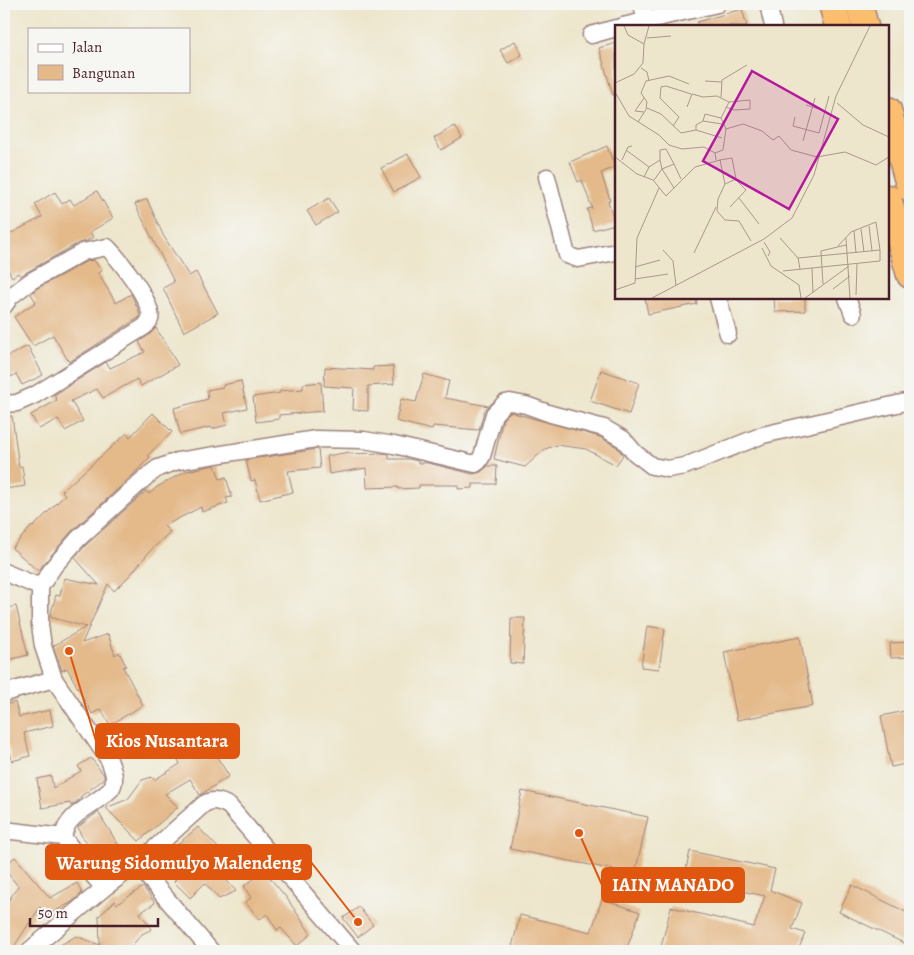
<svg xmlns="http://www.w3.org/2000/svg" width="914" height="955" font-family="Alegreya,serif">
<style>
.building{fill:#e4ba8b}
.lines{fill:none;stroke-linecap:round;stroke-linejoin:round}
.minor-casing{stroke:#9c827c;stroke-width:19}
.trunk-casing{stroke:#9c827c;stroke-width:29}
.minor{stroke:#fff;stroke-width:16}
.trunk{stroke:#fbbd6e;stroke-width:26}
.inset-road{fill:none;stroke:#ac968c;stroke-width:1}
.view{fill:#b5179e;fill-opacity:0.15;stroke:#b5179e;stroke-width:2.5}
.inset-edge{fill:none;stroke:#4a1f2b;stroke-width:2.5}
.leader{fill:none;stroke:#e0560e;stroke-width:2}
.callout-dot{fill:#e0560e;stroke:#f6f6f2;stroke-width:2}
.callout{fill:#e0560e;stroke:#e0560e;stroke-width:2}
.callout-label{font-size:19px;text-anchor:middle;font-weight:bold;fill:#fff}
</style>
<rect width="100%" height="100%" fill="#f6f6f2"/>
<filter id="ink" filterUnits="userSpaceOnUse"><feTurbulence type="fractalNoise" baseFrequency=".02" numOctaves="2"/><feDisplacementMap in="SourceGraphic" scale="10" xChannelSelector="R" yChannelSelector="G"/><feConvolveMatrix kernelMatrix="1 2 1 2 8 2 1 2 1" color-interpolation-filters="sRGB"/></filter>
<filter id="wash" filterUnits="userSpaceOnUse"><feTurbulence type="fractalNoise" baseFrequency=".0096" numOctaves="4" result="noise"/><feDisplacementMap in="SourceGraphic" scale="20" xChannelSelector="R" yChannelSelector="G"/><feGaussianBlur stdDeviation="1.12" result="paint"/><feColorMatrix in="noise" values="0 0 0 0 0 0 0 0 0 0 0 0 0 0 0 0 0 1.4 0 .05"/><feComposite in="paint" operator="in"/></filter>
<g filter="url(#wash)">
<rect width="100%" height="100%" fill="#ede6cc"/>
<g id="blocks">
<g class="building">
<polygon points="742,9 747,26 698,26 697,22"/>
<polygon points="515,41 522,55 508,63 500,50"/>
<polygon points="616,43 616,95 613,95 599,48"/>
<polygon points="455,126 462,138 441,150 434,138"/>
<polygon points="607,146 615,167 601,173 610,200 608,201 615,224 593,230 587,209 592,208 582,180 578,182 570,162"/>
<polygon points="408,154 421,177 394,192 381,168"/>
<polygon points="97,191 113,218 90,232 93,237 87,241 78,243 20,276 18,273 12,277 4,263 4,237 42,217 35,204 55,192 62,204 70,199 74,205"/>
<polygon points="329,198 338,212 316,225 307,211"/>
<polygon points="147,199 163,235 189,276 196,272 218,313 184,332 163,288 174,282 135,204"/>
<polygon points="94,260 102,271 98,273 116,303 131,294 138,309 140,317 69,362 53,335 33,346 14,317 36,302 31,294 36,289 87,261"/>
<polygon points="645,298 696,298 697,304 648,314"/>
<polygon points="774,298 805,298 805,311 775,312"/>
<polygon points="156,328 178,365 141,386 137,379 103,398 97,389 71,401 83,421 65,431 58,419 39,429 31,415 57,400 54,395 106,362 110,368 145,352 139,342 149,335"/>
<polygon points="28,346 43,375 22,385 16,374 11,377 4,363 4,358"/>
<polygon points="393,366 394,384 368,386 368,411 353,410 354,388 324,386 325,367 373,370 373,367"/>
<polygon points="601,370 639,383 629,414 590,401"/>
<polygon points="424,374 449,381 445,398 488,406 484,411 479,430 433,426 432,430 396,421 401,399 416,402"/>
<polygon points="241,381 247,408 224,413 227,425 212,429 211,427 180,434 174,408 208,399 207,390 223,387 223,385"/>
<polygon points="321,382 323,411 279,415 279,419 256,422 253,397 280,393 280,391 303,389 303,384"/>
<polygon points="510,412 600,437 617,447 623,455 616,465 586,449 557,445 545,449 525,467 494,459 503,419"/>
<polygon points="153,413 172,432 148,455 150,457 132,476 71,532 38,571 12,548 32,526 33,527 65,495 62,491 127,433 130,437"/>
<polygon points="4,416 12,416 19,467 22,466 25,486 5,489 4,478"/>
<polygon points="318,449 320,468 288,471 293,492 260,500 255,480 251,481 246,460"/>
<polygon points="349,452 349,454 380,453 389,454 389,459 409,459 418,461 418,463 428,463 473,474 481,472 488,466 497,466 496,484 473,484 473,488 458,489 458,485 419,485 419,488 398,489 398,487 367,488 366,468 329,474 327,456"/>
<polygon points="215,465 220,479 226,477 232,497 226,498 228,503 202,512 201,507 164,526 170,532 150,551 131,574 114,591 108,584 82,643 108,634 115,655 119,652 126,666 123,667 143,705 110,725 101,709 92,714 67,668 62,671 60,664 53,646 86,627 50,617 56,595 60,596 64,578 99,585 75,558 85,546 146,491 149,494 157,487 186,471"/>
<polygon points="16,606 28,655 4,661 4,640 8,639 4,624 4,609"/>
<polygon points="511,618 525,618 523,664 510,663"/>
<polygon points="647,626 665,629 659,669 641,667"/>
<polygon points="800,637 813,706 737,720 724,652"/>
<polygon points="910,642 910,657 891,658 890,643"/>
<polygon points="15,702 19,717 50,710 53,726 24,733 30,756 12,761 4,728 4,705"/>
<polygon points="910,710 910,763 891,767 881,716"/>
<polygon points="207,741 229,776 200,795 190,779 165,794 178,807 139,841 106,808 128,799 142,780 152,777 154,780 180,764 178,760"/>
<polygon points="91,758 104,775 104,779 80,797 82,798 71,806 70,803 42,808 37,779 51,776 53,788 81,771 78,766"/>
<polygon points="522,791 648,817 635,874 510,849"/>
<polygon points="98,812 124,854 108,868 81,835 78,827"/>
<polygon points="198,827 229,859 219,867 221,869 219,872 236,891 219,899 205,883 190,898 174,882 176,879 158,861"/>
<polygon points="690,851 775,869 770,890 802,903 792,929 805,933 798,951 660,951 671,907 754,927 765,896 684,879"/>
<polygon points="15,857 50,898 77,883 82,893 72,902 45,917 40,907 13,948 4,942 4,908 18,886 4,869 4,866"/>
<polygon points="264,871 286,897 311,934 297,946 281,928 277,930 267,914 260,919 245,902 251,898 244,886"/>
<polygon points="852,885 910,914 910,946 839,912"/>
<polygon points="143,887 155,903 140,913 152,929 142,934 127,951 50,951 76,936 100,945 99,916 115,901 117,904"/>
<polygon points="602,899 640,912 626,951 528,951 512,947 520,915 591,932"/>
<polygon points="359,907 373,925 358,937 343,918"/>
</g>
</g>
</g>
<g filter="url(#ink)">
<use href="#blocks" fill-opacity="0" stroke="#9c827c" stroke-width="1"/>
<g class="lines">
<defs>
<g id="minor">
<polyline points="642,4 647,26"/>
<polyline points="768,4 773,26"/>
<polyline points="623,26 717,4"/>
<polyline points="591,35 616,28"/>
<polyline points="547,177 567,255 578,259 616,252"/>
<polyline points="718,298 728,334"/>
<polyline points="847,298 853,314"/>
<path d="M4,306L11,296L31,281L83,252L107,247C120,260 147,295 150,313C152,319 148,323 144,327L35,395L17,403L4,404"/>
<polyline points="4,572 40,587"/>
<polyline points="4,693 54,679"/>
<polyline points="4,830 63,837"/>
<path d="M137,864L204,804C213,799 220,801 229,806L353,951"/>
<path d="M104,888L83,864L63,837C67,812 95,806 111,789C117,780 113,770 109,760L54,679L43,646L40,625V587L54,566L78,539L146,477L158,468L178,461L316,439L364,440L394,445L475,464L479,461L482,456L494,414L505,403L510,402L526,405L551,414L604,428L623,439L635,453L652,466L668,469L685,466L763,435L910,401"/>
<polyline points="29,951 104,888 137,864 211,951"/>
</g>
<g id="trunk">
<polyline points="832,4 838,26"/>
<polyline points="859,4 865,26"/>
<polyline points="888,110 910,188"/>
<polyline points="888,198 910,275"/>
</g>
</defs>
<use href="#minor" class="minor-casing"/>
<use href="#trunk" class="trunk-casing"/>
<use href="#minor" class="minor"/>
<use href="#trunk" class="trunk"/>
</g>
</g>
<g transform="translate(615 25)">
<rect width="274" height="274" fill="#ede6cc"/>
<path class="inset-road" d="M32,13L56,11M29,19L34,1M26,43L32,47L34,56M90,56L106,57M0,58L19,49L28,38L29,19L13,10L9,1M0,67L14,91L44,110L54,120L67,124L89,122L100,128L101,135M106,72L107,55L132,40M29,73L20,86L29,87M222,78L248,100L274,112M191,80L210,86M72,82L77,69L88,72L102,71L114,77M31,83L32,77L26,68L31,56L54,51L74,59M180,92L178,101L204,108L214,71M88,96L90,89L106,93M23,97L32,83L46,89L66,108L81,105L107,113M58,101L64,92L45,73L46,62L51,61L76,69M111,104L106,93L114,77L135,75V84L119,85L111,82M81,105V100L88,96L107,99M188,116L200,73M11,125L34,142L29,152M100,128L108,125L111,104L128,99L147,106L158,115L164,111L176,125L202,132L230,127L261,140L274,132M0,132L22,149L38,155L51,171L80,142L105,135L110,159L103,174L102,186L110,195L124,196L136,216M7,135L13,122L17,121M45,135V125L51,124L59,139M105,135L117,133L121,154L110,159M34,142L45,135L47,144L39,155M59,163L47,144L59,139L66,154M124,173L144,199M115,182L131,165L121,155M254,201L257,226M246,204L249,227M239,206L241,228M165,213L183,233L185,244M231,213L235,273M149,217L155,227L153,231M147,223L156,241L184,260L186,273M48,225L58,236L61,260M79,228L101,182M183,233L265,225L261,197L236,207L223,221M20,242L45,235M197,243L198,268M168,246L265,236V225M20,254L53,249M208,259L206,226L231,220M218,264L235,251M0,265L20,258L22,213L44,163M241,270L242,239M37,273L149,214L177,193L199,150L221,71L255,1M190,273L234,241"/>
<path class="view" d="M137,46L223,94L174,184L88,136Z"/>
<rect width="274" height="274" class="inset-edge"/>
</g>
<path class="leader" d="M69 651L96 741M358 922L311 862M579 833L602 885"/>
<g class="callout-dot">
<circle cx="69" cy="651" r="5"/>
<circle cx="358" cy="922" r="5"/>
<circle cx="579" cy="833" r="5"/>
</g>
<g class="callout">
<rect x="96" y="724" width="143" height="34" rx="5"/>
<rect x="46" y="845" width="265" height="34" rx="5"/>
<rect x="602" y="868" width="142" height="34" rx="5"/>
</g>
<g class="callout-label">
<text x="167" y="747">Kios Nusantara</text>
<text x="179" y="869">Warung Sidomulyo Malendeng</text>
<text x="673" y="891">IAIN MANADO</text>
</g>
<rect width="914" height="955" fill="none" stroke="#f6f6f2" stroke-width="20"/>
<rect x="28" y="28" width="162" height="65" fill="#f6f6f2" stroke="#b1a0a2"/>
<rect x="38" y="44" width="25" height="8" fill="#ffffff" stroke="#b1a0a2"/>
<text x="72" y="52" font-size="15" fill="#4a1f2b">Jalan</text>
<rect x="38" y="65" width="25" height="15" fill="#e4ba8b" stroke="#b1a0a2"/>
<text x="72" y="78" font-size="15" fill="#4a1f2b">Bangunan</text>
<path d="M30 918v8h128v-8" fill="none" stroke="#4a1f2b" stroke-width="2.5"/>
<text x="38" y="918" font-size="15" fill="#4a1f2b" stroke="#f6f6f2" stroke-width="4" paint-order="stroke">50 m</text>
</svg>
